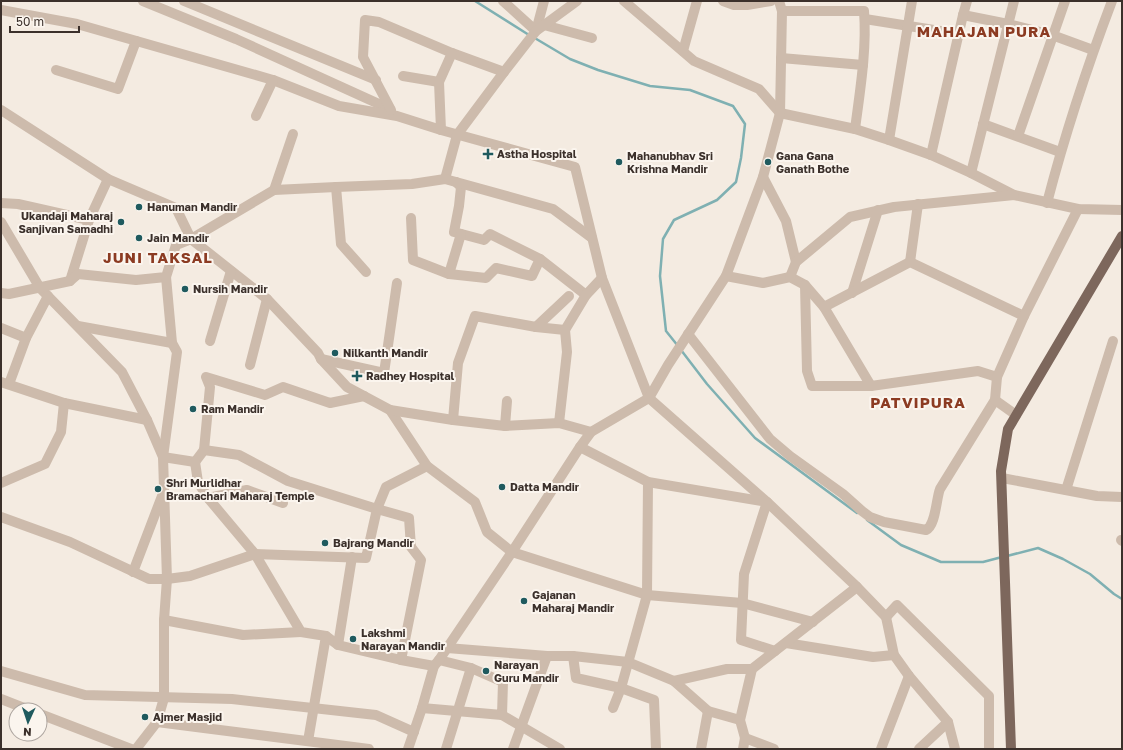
<svg xmlns="http://www.w3.org/2000/svg" width="1123" height="750" font-family="'Golos Text',sans-serif">
<style>
.lines{fill:none;stroke-linecap:round;stroke-linejoin:round}
.stream{stroke:#7fb0b2;stroke-width:2.5}
.minor{stroke:#cdbbac;stroke-width:10}
.major{stroke:#7d675c;stroke-width:10}
.poi-dot{fill:#1f5a5e;stroke:#fbf5ee;stroke-width:1.5}
.labels{text-anchor:middle;stroke-width:4;stroke-linejoin:round;paint-order:stroke}
.poi-label{font-size:11px;font-weight:bold;fill:#3b302b;stroke:#fbf5ee;text-anchor:start}
.district-label{font-size:15px;font-weight:bold;letter-spacing:1px;fill:#8c3b22;stroke:#fbf5ee}
</style>
<rect width="100%" height="100%" fill="#f4ebe1"/>
<g class="lines">
<g class="stream">
<polyline points="475,1 529,35"/>
<polyline points="533,37 570,59 598,70 650,86 690,90 733,106 745,124 741,158 736,182 717,200 674,220 663,239 660,276 666,331 678,346"/>
<polyline points="681,350 707,384 755,438 857,513"/>
<polyline points="867,520 901,545 941,562 983,562 1002,557"/>
<polyline points="1007,556 1038,548 1063,559 1090,574 1114,594 1122,599"/>
</g>
<g class="minor">
<polyline points="143,1 236,39 390,109"/>
<polyline points="184,1 376,80"/>
<polyline points="503,1 536,31 544,1"/>
<polyline points="624,1 694,61 759,89 780,113 855,129 889,140 931,155 971,173 1014,195 1078,209 1122,210"/>
<polyline points="723,1 734,5 747,5 771,1"/>
<polyline points="1,10 77,24 273,80 339,106 397,116 441,130 575,167 602,278 649,398 767,502 857,587 886,617 894,655 909,676 948,722 955,749"/>
<path d="M782,11H864C867,49 860,91 855,129"/>
<polyline points="963,15 1008,24 1052,35 1093,50"/>
<polyline points="865,19 959,34"/>
<polyline points="544,25 592,38"/>
<polyline points="683,51 697,1"/>
<polyline points="781,58 863,65"/>
<polyline points="56,70 118,89 136,41"/>
<polyline points="403,76 439,82"/>
<polyline points="1,110 108,179 176,208 191,239 267,299 318,353 321,359 347,387 390,410 427,466 475,502 487,532 512,552 647,595 742,603 813,622"/>
<polyline points="391,110 363,57 365,20 379,22 452,53 504,72"/>
<polyline points="256,116 273,80"/>
<polyline points="983,124 1060,152"/>
<polyline points="441,130 439,82 452,53"/>
<polyline points="1018,136 1065,1"/>
<polyline points="889,140 912,1"/>
<polyline points="931,155 963,15 967,1"/>
<polyline points="971,173 1014,1"/>
<polyline points="763,177 786,221 796,262"/>
<polyline points="445,179 457,135 504,72 536,31 577,1"/>
<polyline points="456,182 461,187 459,206 454,232 484,240 490,234 540,259 586,295"/>
<polyline points="336,187 341,244 366,272"/>
<polyline points="274,190 293,134"/>
<polyline points="1,203 18,204 89,220 108,179"/>
<path d="M1047,203C1065,134 1087,67 1112,1"/>
<polyline points="411,218 413,260 449,274 486,278 496,268 532,276 540,259"/>
<polyline points="1,222 40,288 122,372 147,420 163,457 195,462 204,450 239,455 288,481 377,509 386,487 427,466"/>
<polyline points="910,262 918,204"/>
<polyline points="449,274 461,234"/>
<polyline points="726,276 763,283 790,277 805,285 824,307 871,386"/>
<polyline points="790,277 796,262 850,217 894,207 1014,195"/>
<polyline points="70,281 89,220"/>
<polyline points="805,285 807,371 812,386 871,386 978,371 997,377"/>
<polyline points="1,293 9,294 70,281 78,274 136,280 166,277 176,245 191,239 274,190 336,187 412,184 445,179 553,209 592,238"/>
<polyline points="852,293 878,210"/>
<polyline points="824,307 910,262 1024,316"/>
<polyline points="78,326 172,343"/>
<polyline points="536,327 569,296"/>
<polyline points="1,328 26,338"/>
<path d="M688,334L770,439L790,456L843,494L862,511L870,517L884,522L926,530C936,525 936,499 940,489L995,400L997,377L1024,316L1078,209"/>
<polyline points="210,341 231,271"/>
<polyline points="321,359 384,373 397,283"/>
<polyline points="250,365 267,299"/>
<polyline points="1,382 64,403 147,420"/>
<polyline points="9,384 26,338 48,296"/>
<polyline points="995,400 1016,415"/>
<polyline points="390,410 453,420 505,426 559,423 591,432"/>
<polyline points="453,420 458,363 475,316 536,327 565,330 586,295 602,278"/>
<polyline points="559,423 567,352 565,330"/>
<polyline points="505,426 507,401"/>
<polyline points="580,447 648,482 767,502 744,574 741,640 775,651"/>
<polyline points="204,450 210,387 206,377 265,395 283,387 330,403 364,396"/>
<polyline points="195,462 198,482 208,498 255,554 301,632 326,636 338,645 401,660 434,666"/>
<polyline points="1002,478 1097,496 1122,497"/>
<polyline points="1,483 45,464 61,432 64,403"/>
<polyline points="1066,490 1113,341"/>
<polyline points="208,498 247,490 283,503"/>
<polyline points="1,517 70,542 149,579 167,579 190,576 255,554 366,558 377,509 409,518 411,547 421,560 401,660"/>
<polyline points="1121,540 1122,541"/>
<polyline points="133,572 162,496"/>
<polyline points="886,617 897,605 989,696 989,749"/>
<polyline points="164,620 243,635 301,632"/>
<polyline points="786,643 873,657 894,655"/>
<polyline points="338,645 352,557"/>
<polyline points="447,648 547,656 573,656 628,662 674,681 708,711 740,720"/>
<polyline points="573,656 576,678 621,688 654,700 656,749"/>
<polyline points="1,671 85,695 232,699 376,715 414,732"/>
<polyline points="674,681 727,669 752,669"/>
<polyline points="1,699 29,710"/>
<polyline points="422,708 502,715 503,682 471,668 439,660"/>
<polyline points="613,708 621,688 647,595 648,482"/>
<polyline points="40,714 131,749"/>
<polyline points="502,715 560,749"/>
<polyline points="157,722 164,698 164,620 167,579 163,457 177,352 172,343 166,277"/>
<polyline points="745,738 740,720 752,669 857,587"/>
<polyline points="308,741 326,636"/>
<polyline points="136,749 157,722 369,749"/>
<polyline points="408,749 422,708 434,666 439,660 512,552 580,447 591,432 649,398 668,365 726,276 763,177 780,113 782,11 779,1"/>
<polyline points="446,749 471,668"/>
<polyline points="513,749 547,656"/>
<polyline points="701,749 708,711"/>
<polyline points="743,749 745,738 774,749"/>
<polyline points="881,749 909,676"/>
<polyline points="919,749 948,722"/>
</g>
<polyline class="major" points="1011,749 1001,471 1008,429 1122,236"/>
</g>
<g class="poi-dot">
<path d="M486 148h4v4h4v4h-4v4h-4v-4h-4v-4h4z"/>
<circle cx="619" cy="162" r="4"/>
<circle cx="768" cy="162" r="4"/>
<circle cx="139" cy="207" r="4"/>
<circle cx="121" cy="222" r="4"/>
<circle cx="139" cy="238" r="4"/>
<circle cx="185" cy="289" r="4"/>
<circle cx="335" cy="353" r="4"/>
<path d="M355 370h4v4h4v4h-4v4h-4v-4h-4v-4h4z"/>
<circle cx="193" cy="409" r="4"/>
<circle cx="502" cy="487" r="4"/>
<circle cx="158" cy="489" r="4"/>
<circle cx="325" cy="543" r="4"/>
<circle cx="524" cy="601" r="4"/>
<circle cx="353" cy="639" r="4"/>
<circle cx="486" cy="671" r="4"/>
<circle cx="145" cy="717" r="4"/>
</g>
<g class="labels">
<g class="poi-label">
<text x="497" y="158">Astha Hospital</text>
<text x="627" y="160">Mahanubhav Sri<tspan x="627" dy="13">Krishna Mandir</tspan></text>
<text x="776" y="160">Gana Gana<tspan x="776" dy="13">Ganath Bothe</tspan></text>
<text x="147" y="211">Hanuman Mandir</text>
<text x="113" y="220" text-anchor="end">Ukandaji Maharaj<tspan x="113" dy="13">Sanjivan Samadhi</tspan></text>
<text x="147" y="242">Jain Mandir</text>
<text x="193" y="293">Nursih Mandir</text>
<text x="343" y="357">Nilkanth Mandir</text>
<text x="366" y="380">Radhey Hospital</text>
<text x="201" y="413">Ram Mandir</text>
<text x="166" y="487">Shri Murlidhar<tspan x="166" dy="13">Bramachari Maharaj Temple</tspan></text>
<text x="510" y="491">Datta Mandir</text>
<text x="333" y="547">Bajrang Mandir</text>
<text x="532" y="599">Gajanan<tspan x="532" dy="13">Maharaj Mandir</tspan></text>
<text x="361" y="637">Lakshmi<tspan x="361" dy="13">Narayan Mandir</tspan></text>
<text x="494" y="669">Narayan<tspan x="494" dy="13">Guru Mandir</tspan></text>
<text x="153" y="721">Ajmer Masjid</text>
</g>
<g class="district-label">
<text x="984" y="37">MAHAJAN PURA</text>
<text x="158" y="263">JUNI TAKSAL</text>
<text x="918" y="408">PATVIPURA</text>
</g>
</g>
<rect width="1123" height="750" fill="none" stroke="#3b302b" stroke-width="4"/>
<g transform="translate(28 722) rotate(183)"><circle r="19" fill="#fbf5ee" stroke="#aea6a0"/>
<path d="M0-3L7 15L0 10L-7 15Z" fill="#1f5a5e"/>
<text y="-6" font-size="11" font-weight="bold" text-anchor="middle" fill="#3b302b">N</text>
</g>
<path d="M10 26v6h69v-6" fill="none" stroke="#3b302b" stroke-width="2"/>
<text x="16" y="26" font-size="12" fill="#3b302b" stroke="#fbf5ee" stroke-width="3" paint-order="stroke">50 m</text>
</svg>
